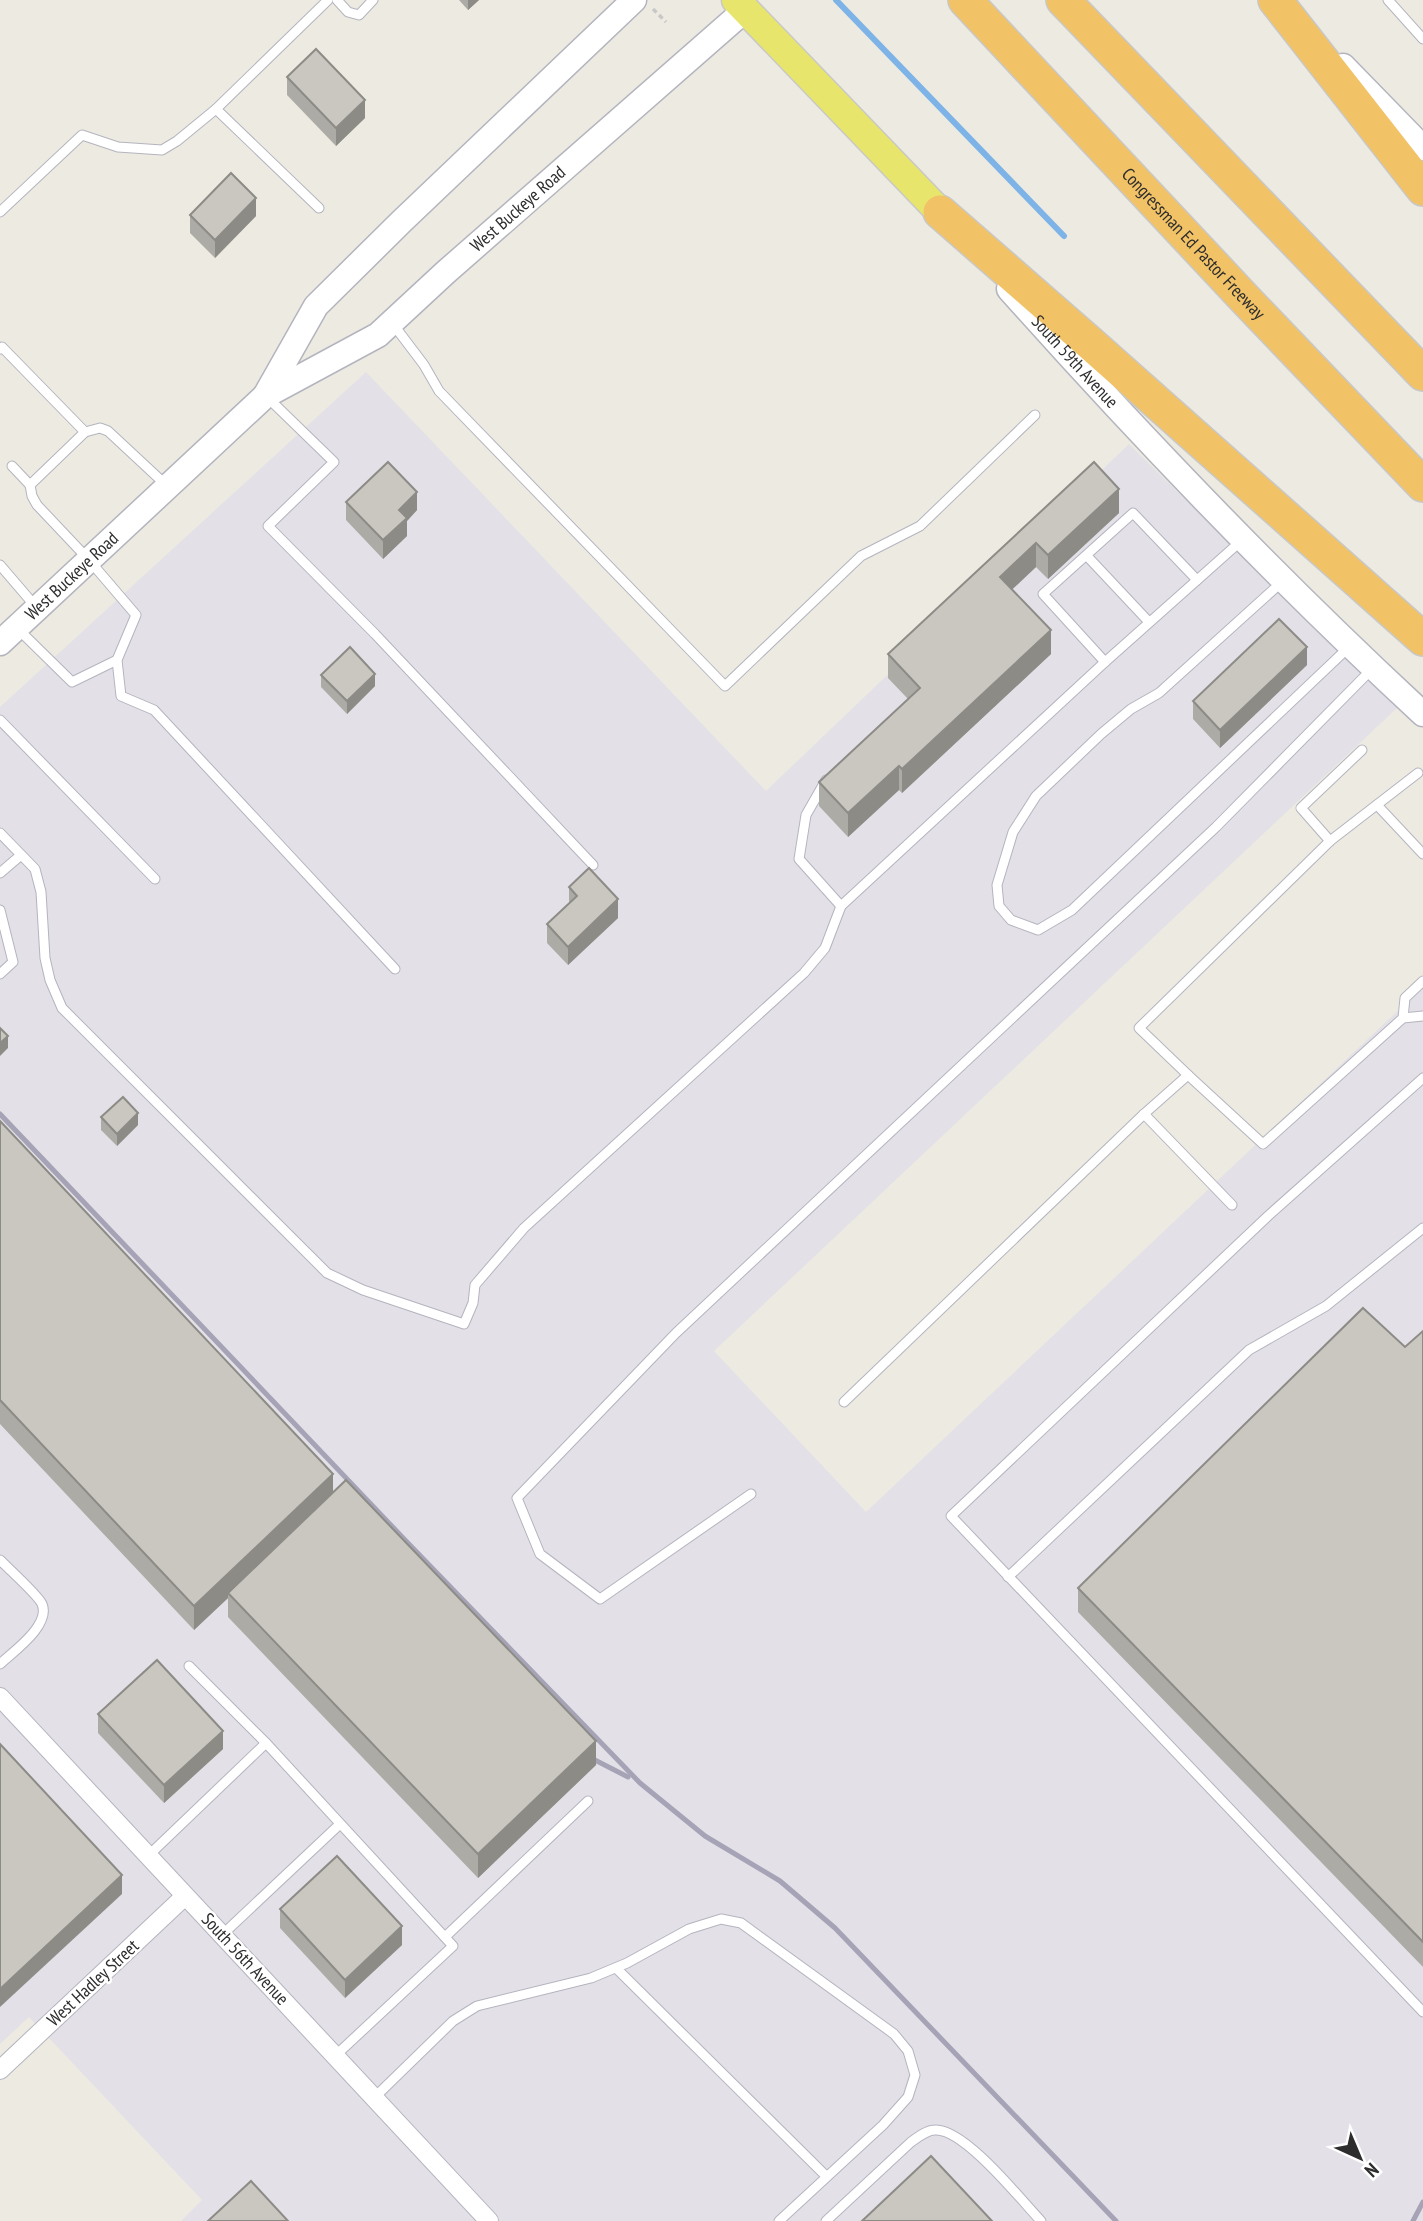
<svg xmlns="http://www.w3.org/2000/svg" width="1423" height="2221" font-family="'PT Sans Narrow',sans-serif">
<style>
.industrial{fill:#e3e0e7}
.lines{fill:none;stroke-linecap:round;stroke-linejoin:round}
.stream{stroke:#7db3e6;stroke-width:6}
.lane-casing{stroke:#b4b4bf;stroke-width:11}
.street-casing{stroke:#b4b4bf;stroke-width:20}
.secondary-casing{stroke:#b4b4bf;stroke-width:27}
.primary-casing{stroke:#c8c8c8;stroke-width:31}
.highway-casing{stroke:#c8c8c8;stroke-width:36}
.path{stroke:#c8c8c8;stroke-width:3.5;stroke-dasharray:5 3.5;stroke-linecap:butt}
.lane{stroke:#fff;stroke-width:9}
.street{stroke:#fff;stroke-width:18}
.secondary{stroke:#fff;stroke-width:24}
.primary{stroke:#e7e56c;stroke-width:28}
.highway{stroke:#f2c267;stroke-width:33}
.rail{stroke:#a5a3b5;stroke-width:5}
.wall{fill:#adaba5}
.shaded-wall{fill:#8d8b86}
.building{fill:#c9c7c0;stroke:#8d8b86;stroke-width:2}
.labels{text-anchor:middle;stroke-width:5;stroke-linejoin:round;paint-order:stroke}
.street-label{font-size:18px;fill:#2d2d2d;stroke:#fff}
</style>
<rect width="100%" height="100%" fill="#edebe1"/>
<polygon class="industrial" points="366,372 766,791 1129,444 1397,708 714,1351 866,1512 1423,987 1423,2221 181,2221 202,2200 29,2017 0,2044 0,707"/>
<g class="lines">
<polyline class="stream" points="836,0 1064,236"/>
<defs>
<g id="lane">
<polyline points="337,0 348,12 359,15 373,0"/>
<polyline points="1388,0 1423,39"/>
<polyline points="216,109 319,208"/>
<polyline points="0,212 82,135 118,147 162,150 177,141 216,109 328,0"/>
<polyline points="393,324 424,365 439,391 725,686 861,556 920,526 1035,415"/>
<polyline points="0,349 2,347 85,432"/>
<polyline points="267,397 334,462 268,526 375,634 593,865"/>
<polyline points="12,466 30,485"/>
<polyline points="166,485 108,431 100,428 85,432 30,485 32,496 37,505 89,560 136,615 117,660 121,696 154,710 395,969"/>
<polyline points="1087,556 1149,622"/>
<polyline points="0,565 36,607"/>
<polyline points="1283,581 1159,693 1131,709 1101,734 1036,796 1013,832 997,885 999,906 1011,920 1038,930 1072,910 1349,647"/>
<polyline points="19,630 72,682 117,660"/>
<polyline points="1105,662 1043,594 1133,513 1197,580"/>
<polyline points="0,720 155,879"/>
<polyline points="826,780 806,815 799,859 841,906 1105,662 1241,541"/>
<polyline points="1377,805 1423,854"/>
<polyline points="0,833 35,869 41,892 45,958 50,980 62,1008 327,1273 363,1290 464,1324 473,1303 475,1285 524,1228 804,973 825,948 841,906"/>
<polyline points="1330,841 1301,808 1362,750"/>
<polyline points="0,873 21,855"/>
<polyline points="0,910 13,962 0,974"/>
<polyline points="1403,1018 1405,998 1423,981"/>
<polyline points="1188,1075 1139,1028 1330,841 1418,773"/>
<polyline points="1423,1078 1268,1216 951,1516 1423,2012"/>
<polyline points="1144,1114 1232,1205"/>
<polyline points="844,1402 1144,1114 1188,1075 1263,1144 1403,1018 1423,1016"/>
<polyline points="751,1494 600,1599 540,1554 517,1498 676,1333 1216,827 1372,669"/>
<path d="M0,1560C8,1568 39,1596 42,1604C51,1625 14,1651 0,1664"/>
<polyline points="1008,1577 1249,1350 1326,1306 1423,1228"/>
<polyline points="189,1666 266,1743"/>
<polyline points="148,1856 266,1743 453,1946 335,2056"/>
<polyline points="222,1935 340,1824"/>
<polyline points="445,1937 588,1801"/>
<polyline points="616,1968 826,2176"/>
<polyline points="374,2098 453,2021 477,2006 591,1978 627,1963 689,1929 721,1919 741,1923 894,2034 908,2051 915,2075 908,2097 883,2125 779,2221"/>
<path d="M826,2221L911,2142C918,2137 927,2130 935,2130C964,2128 1021,2200 1041,2221"/>
</g>
<g id="street">
<polyline points="0,1697 489,2221"/>
<polyline points="0,2070 185,1896"/>
</g>
<g id="secondary">
<polyline points="1343,66 1423,148"/>
<path id="s1" d="M1009,289C1140,436 1277,579 1423,714"/>
<polyline points="265,396 316,306 402,221 634,0"/>
<path id="s2" d="M0,643L265,396L378,335L446,272L745,10"/>
</g>
<polyline id="primary" points="736,0 940,212"/>
<g id="highway">
<path id="s3" d="M965,0L1245,299L1423,485"/>
<polyline points="1063,0 1423,374"/>
<polyline points="1275,0 1423,189"/>
<polyline points="940,212 1090,343 1423,639"/>
</g>
</defs>
<use href="#lane" class="lane-casing"/>
<use href="#street" class="street-casing"/>
<use href="#secondary" class="secondary-casing"/>
<use href="#primary" class="primary-casing"/>
<use href="#highway" class="highway-casing"/>
<polyline class="path" points="653,9 666,22"/>
<use href="#lane" class="lane"/>
<use href="#street" class="street"/>
<use href="#secondary" class="secondary"/>
<use href="#primary" class="primary"/>
<use href="#highway" class="highway"/>
<g class="rail">
<polyline points="0,1114 406,1541 640,1783 705,1836 780,1881 835,1928 1116,2221"/>
<polyline points="581,1747 591,1758 628,1777"/>
<polyline points="1413,2221 1423,2202"/>
</g>
</g>
<g class="wall">
<polygon points="459,0 479,0 468,10"/>
<polygon points="287,77 365,118 336,146 287,95"/>
<polygon points="190,215 256,216 215,258 190,233"/>
<polygon points="1094,462 1119,513 1048,579 1036,567 1012,589 1051,654 902,793 899,790 848,837 819,806 819,782 908,699 888,678 888,654"/>
<polygon points="346,502 417,510 407,521 407,536 383,559 346,520"/>
<polygon points="1307,665 1220,748 1193,719 1193,701"/>
<polygon points="321,675 375,686 347,714 321,687"/>
<polygon points="569,887 618,918 568,965 547,943 547,924 569,904"/>
<polygon points="101,1117 138,1125 117,1146 101,1130"/>
<polygon points="0,1121 333,1492 596,1765 478,1878 228,1617 228,1598 194,1630 0,1424"/>
<polygon points="1423,1331 1423,1967 1078,1612 1078,1588 1405,1347"/>
<polygon points="98,1714 223,1749 164,1803 98,1733"/>
<polygon points="280,1909 402,1945 345,1998 280,1928"/>
</g>
<g class="shaded-wall">
<polygon points="468,0 479,0 468,10"/>
<polygon points="365,100 365,118 336,146 336,128"/>
<polygon points="256,198 256,216 215,258 215,240"/>
<polygon points="1119,489 1119,513 1048,579 1048,555"/>
<polygon points="417,492 417,510 407,521 407,536 383,559 383,540 399,510"/>
<polygon points="1036,543 1036,567 1000,601 1000,577"/>
<polygon points="1051,630 1051,654 902,793 902,769"/>
<polygon points="1307,647 1307,665 1220,748 1220,730"/>
<polygon points="375,674 375,686 347,714 347,701"/>
<polygon points="899,766 899,790 848,837 848,813"/>
<polygon points="618,899 618,918 568,965 568,947"/>
<polygon points="8,1036 8,1048 0,1056 0,1043"/>
<polygon points="138,1113 138,1125 117,1146 117,1134"/>
<polygon points="333,1474 333,1498 228,1593 228,1598 194,1630 194,1606"/>
<polygon points="223,1731 223,1749 164,1803 164,1785"/>
<polygon points="596,1741 596,1765 478,1878 478,1854"/>
<polygon points="122,1875 122,1894 0,2007 0,1989"/>
<polygon points="402,1926 402,1945 345,1998 345,1980"/>
</g>
<g class="building">
<polygon points="316,49 365,100 336,128 287,77"/>
<polygon points="231,173 256,198 215,240 190,215"/>
<polygon points="388,462 417,492 399,510 407,518 383,540 346,502"/>
<polygon points="1094,462 1119,489 1048,555 1036,543 1000,577 1051,630 902,769 899,766 848,813 819,782 920,688 888,654"/>
<polygon points="1279,619 1307,647 1220,730 1193,701"/>
<polygon points="350,647 375,674 347,701 321,675"/>
<polygon points="589,868 618,899 568,947 547,924 577,896 569,887"/>
<polygon points="0,1028 8,1036 0,1043"/>
<polygon points="123,1097 138,1113 117,1134 101,1117"/>
<polygon points="0,1121 333,1474 194,1606 0,1400"/>
<polygon points="1363,1308 1405,1347 1423,1331 1423,1942 1078,1588"/>
<polygon points="346,1480 596,1741 478,1854 228,1593"/>
<polygon points="157,1660 223,1731 164,1785 98,1714"/>
<polygon points="0,1744 122,1875 0,1989"/>
<polygon points="337,1856 402,1926 345,1980 280,1909"/>
<polygon points="931,2156 992,2221 862,2221"/>
<polygon points="251,2181 288,2221 208,2221"/>
</g>
<g class="labels">
<g class="street-label">
<text dy="6" stroke="none"><textPath href="#s2" startOffset="679">West Buckeye Road</textPath></text>
<text dy="6" stroke="none"><textPath href="#s3" startOffset="334">Congressman Ed Pastor Freeway</textPath></text>
<text dy="6" stroke="none"><textPath href="#s1" startOffset="98">South 59th Avenue</textPath></text>
<text dy="6" stroke="none"><textPath href="#s2" startOffset="98">West Buckeye Road</textPath></text>
<text transform="translate(245 1959) rotate(47)" y="6">South 56th Avenue</text>
<text transform="translate(93 1983) rotate(-43)" y="6">West Hadley Street</text>
</g>
</g>
<g transform="translate(1360 2158) rotate(136)" stroke="#ffffff" stroke-width="5" paint-order="stroke">
<path d="M0-5L12 26L0 18L-12 26Z" fill="#2d2d2d"/>
<text y="-10" font-size="19" font-weight="bold" text-anchor="middle" fill="#2d2d2d">N</text>
</g>
</svg>
